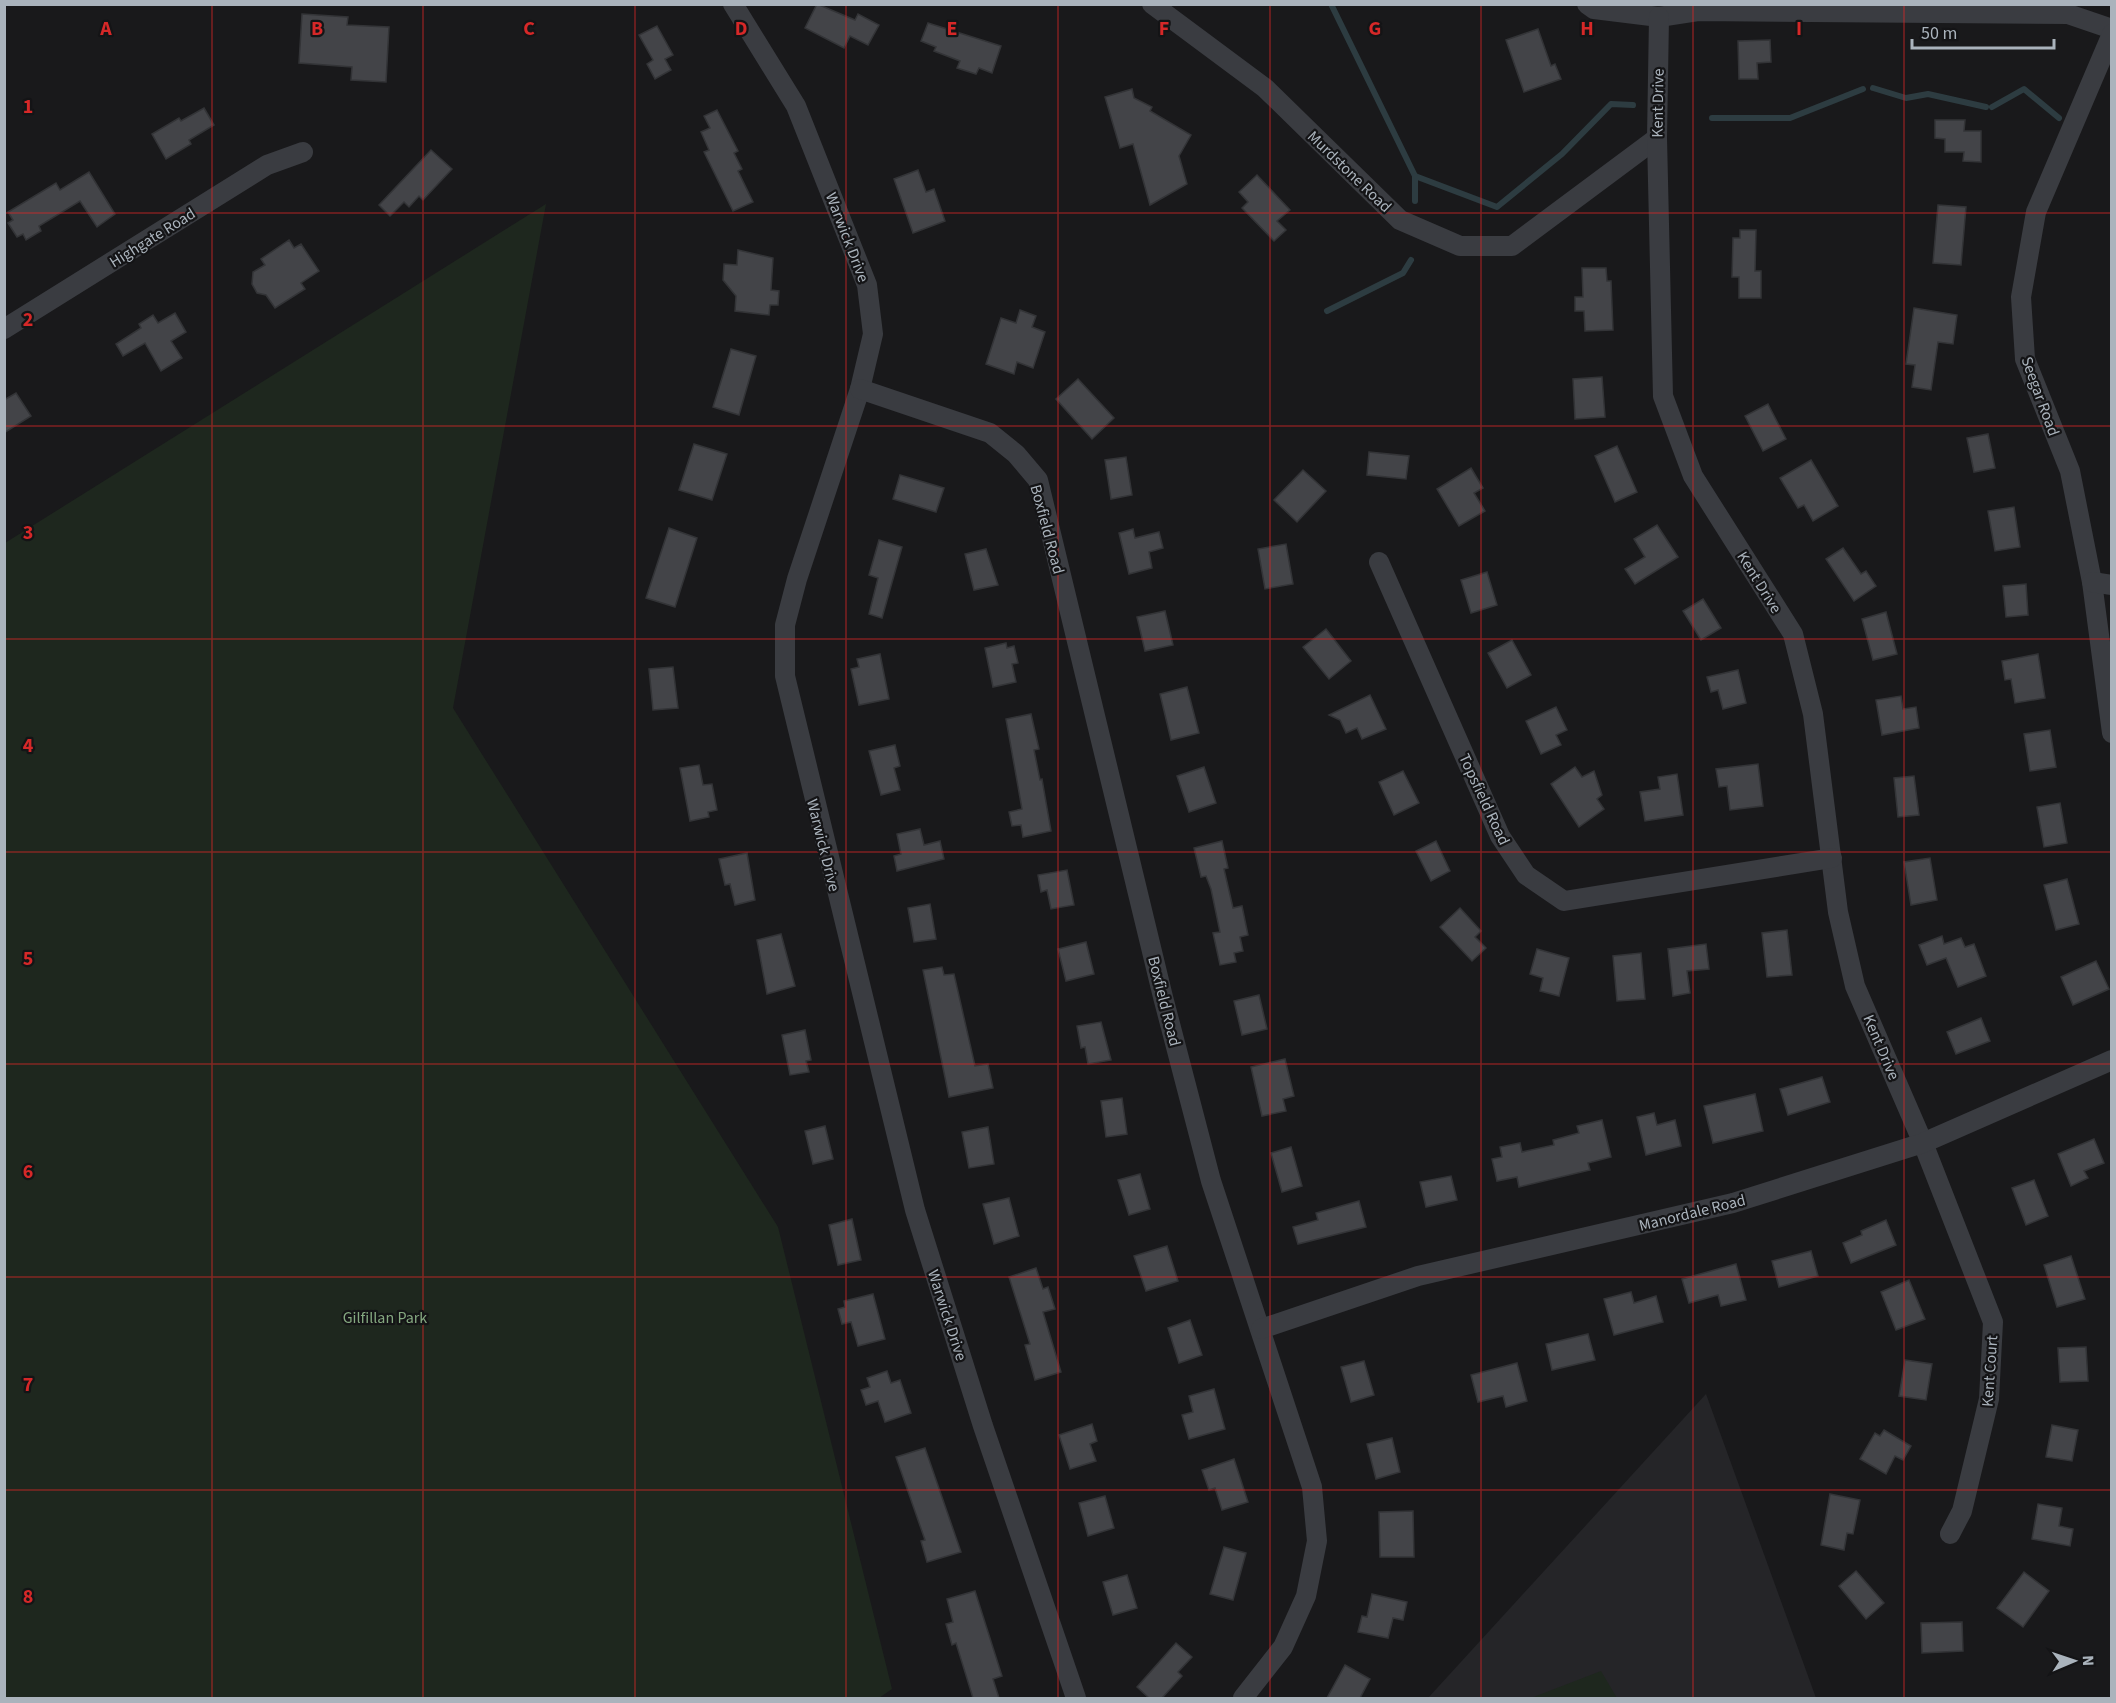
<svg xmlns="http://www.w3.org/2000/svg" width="2116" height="1703" font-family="'Source Sans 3',sans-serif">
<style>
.built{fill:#252528}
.green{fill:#1e271e}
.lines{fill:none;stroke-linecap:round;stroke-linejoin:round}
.stream{stroke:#2d3c41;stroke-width:6}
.building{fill:#434448;stroke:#333437;stroke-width:1.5}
.street{stroke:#3a3c41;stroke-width:20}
.grid{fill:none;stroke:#d62828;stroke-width:1.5;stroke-opacity:0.55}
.labels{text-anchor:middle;stroke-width:4.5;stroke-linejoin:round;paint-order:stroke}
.street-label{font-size:16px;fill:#aab3bc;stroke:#141416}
.park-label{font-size:16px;fill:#85a880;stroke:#141416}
.grid-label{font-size:20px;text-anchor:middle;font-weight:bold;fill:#d62828;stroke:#141416;stroke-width:4.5;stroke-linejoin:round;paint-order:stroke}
</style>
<rect width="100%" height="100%" fill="#19191b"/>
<polygon class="built" points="1706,1394 1816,1698 1428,1698"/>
<g class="green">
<polygon points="546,204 453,708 778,1227 892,1689 879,1698 5,1698 5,543"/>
<polygon points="1601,1671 1617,1698 1531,1698"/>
</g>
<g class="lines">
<g class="stream">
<polyline points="1331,4 1415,176 1497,207 1562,154 1611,104 1633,105"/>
<polyline points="1873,88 1906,98 1928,94 1986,107"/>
<polyline points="1992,107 2024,89 2059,118"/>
<polyline points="1712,118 1790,118 1863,89"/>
<polyline points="1415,176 1415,201"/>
<polyline points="1327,311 1403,273 1411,260"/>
</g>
</g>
<g class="building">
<polygon points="817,4 855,20 858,14 879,25 868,45 850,36 844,48 805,28"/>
<polygon points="302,14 348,17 347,25 389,27 386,82 351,80 352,67 299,63"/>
<polygon points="928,23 1001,46 992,73 979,68 976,74 957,68 960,61 934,51 936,47 921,41"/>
<polygon points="657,26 673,55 665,59 671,70 655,79 647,64 653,60 639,35"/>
<polygon points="1538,29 1551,66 1555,64 1561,79 1524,92 1506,40"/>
<polygon points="1770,40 1771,62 1757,63 1758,79 1739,79 1738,41"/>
<polygon points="1132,89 1134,98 1152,107 1150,111 1191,135 1179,156 1187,184 1150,205 1133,144 1120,148 1105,97"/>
<polygon points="204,108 214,125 189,140 191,144 166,159 152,134 179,118 181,121"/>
<polygon points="717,110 738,151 734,153 742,169 738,171 753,202 733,211 704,152 709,150 701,132 710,128 704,116"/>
<polygon points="1935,120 1965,120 1964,131 1981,131 1981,162 1963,161 1964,152 1945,152 1945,139 1935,138"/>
<polygon points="431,150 452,169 423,200 419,196 409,207 404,202 390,216 379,205"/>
<polygon points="918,170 926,192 934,189 945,221 913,233 894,179"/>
<polygon points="89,172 115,214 97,227 80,201 39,226 41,231 26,240 23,234 17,237 8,223 13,220 8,212 56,183 60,190"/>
<polygon points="1257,175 1290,210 1277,221 1286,230 1274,241 1242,208 1248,202 1239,192"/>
<polygon points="1938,205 1966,207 1961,265 1933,263"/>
<polygon points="1740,230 1756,230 1755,271 1761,271 1761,298 1739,298 1739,277 1732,277 1733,238 1740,238"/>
<polygon points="289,240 294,248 301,244 319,271 301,283 305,289 275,308 266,295 257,293 252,284 253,272 265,265 261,259"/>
<polygon points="738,250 773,258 771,290 779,291 778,305 770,305 769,315 735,311 736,296 723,280 724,264 737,265"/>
<polygon points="1582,268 1606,268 1607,281 1611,281 1613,330 1585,331 1584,311 1575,311 1575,297 1583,297"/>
<polygon points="1914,308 1957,315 1953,344 1938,342 1931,390 1912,387 1915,365 1906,364"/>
<polygon points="1020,310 1036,316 1032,327 1045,332 1033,368 1017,362 1014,374 986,364 1001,318 1016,323"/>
<polygon points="175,313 186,332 171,341 182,358 161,371 145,343 123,356 116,344 141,328 139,324 153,315 158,323"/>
<polygon points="731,349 756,356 739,415 713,407"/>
<polygon points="1602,377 1605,417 1575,419 1573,379"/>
<polygon points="1078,379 1114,418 1092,439 1056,399"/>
<polygon points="16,393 31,416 4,433 4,400"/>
<polygon points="1768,404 1786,439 1763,451 1745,416"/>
<polygon points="1988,434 1995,468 1974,472 1967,438"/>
<polygon points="694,444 727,454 712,500 679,490"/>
<polygon points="1617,446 1637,492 1615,502 1595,456"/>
<polygon points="1369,452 1409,456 1406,479 1367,475"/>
<polygon points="1126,457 1132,495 1111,499 1105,460"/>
<polygon points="1811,460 1838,506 1813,521 1804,505 1798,508 1780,478"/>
<polygon points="1471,468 1483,488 1474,493 1485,511 1459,526 1437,489"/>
<polygon points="1303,470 1326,491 1297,522 1274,500"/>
<polygon points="900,475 944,488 936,512 893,499"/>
<polygon points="2014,507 2020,547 1995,551 1988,511"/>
<polygon points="1657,525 1678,557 1635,584 1625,569 1645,557 1634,539"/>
<polygon points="669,528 697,538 675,607 646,598"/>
<polygon points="1133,529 1135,538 1159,532 1163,548 1149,552 1152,568 1129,574 1119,533"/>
<polygon points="879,540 902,547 882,618 869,614 878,578 869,575"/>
<polygon points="1286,544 1293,584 1265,589 1258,549"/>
<polygon points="1843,548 1861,574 1866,571 1876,586 1854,601 1826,559"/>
<polygon points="986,549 998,585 974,590 965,554"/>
<polygon points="1487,572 1497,605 1471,613 1461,580"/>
<polygon points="2026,584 2028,615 2006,617 2003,586"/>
<polygon points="1703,599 1721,628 1701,640 1683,611"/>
<polygon points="1165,611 1173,645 1145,651 1137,617"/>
<polygon points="1886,612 1897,654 1873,660 1862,619"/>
<polygon points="1326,629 1351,661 1329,679 1303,647"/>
<polygon points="1512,640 1531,675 1507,688 1488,653"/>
<polygon points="1006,643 1007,648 1014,646 1018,663 1012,664 1016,682 993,687 985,648"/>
<polygon points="880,654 889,699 859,705 851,669 859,667 857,659"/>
<polygon points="2038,654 2045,698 2015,703 2011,679 2005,680 2002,661"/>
<polygon points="673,667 678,708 653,710 649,669"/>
<polygon points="1738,670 1746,703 1723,709 1718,690 1711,692 1707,677"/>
<polygon points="1187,687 1199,733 1171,740 1160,694"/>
<polygon points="1370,695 1386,729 1362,739 1357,728 1346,733 1340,720 1329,715"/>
<polygon points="1901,696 1903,709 1916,707 1919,728 1882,735 1876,700"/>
<polygon points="1556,707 1567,730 1556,735 1561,745 1541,754 1526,721"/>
<polygon points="1031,714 1039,749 1034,750 1040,780 1042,779 1051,831 1023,837 1021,825 1012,826 1009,812 1022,809 1006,719"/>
<polygon points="2050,730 2056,767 2030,771 2024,734"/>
<polygon points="895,745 900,766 894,768 900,790 881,795 869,751"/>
<polygon points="1758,764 1763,806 1730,810 1727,786 1719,787 1716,769"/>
<polygon points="699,765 703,785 712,784 717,810 708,812 709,817 690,821 680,768"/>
<polygon points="1204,767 1216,803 1189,812 1177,776"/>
<polygon points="1575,767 1582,777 1594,771 1602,795 1597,799 1604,809 1579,827 1551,784"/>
<polygon points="1403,771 1419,803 1394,815 1379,782"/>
<polygon points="1677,774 1683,815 1645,821 1640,792 1660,789 1658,777"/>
<polygon points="1914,776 1919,815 1898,817 1894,778"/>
<polygon points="2060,803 2067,843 2044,847 2037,807"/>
<polygon points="920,829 924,845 940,841 944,859 897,871 894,856 901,854 897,834"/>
<polygon points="1222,841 1228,868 1224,869 1233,908 1242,906 1248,935 1240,937 1243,951 1234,953 1236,962 1220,965 1213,933 1220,932 1211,889 1206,876 1201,877 1194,848"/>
<polygon points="1436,841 1450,871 1431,881 1416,851"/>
<polygon points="747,853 755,900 735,905 730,884 725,885 719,859"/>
<polygon points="1930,858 1937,900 1911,905 1904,862"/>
<polygon points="1067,870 1074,905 1051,909 1047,890 1041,892 1038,875"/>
<polygon points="2067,879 2079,924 2056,930 2044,885"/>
<polygon points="930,904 936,939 914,942 908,908"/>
<polygon points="1460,908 1481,931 1475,937 1486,948 1472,961 1440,927"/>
<polygon points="1787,930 1792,975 1767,977 1762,933"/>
<polygon points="781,934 795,986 767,994 757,940"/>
<polygon points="1942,936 1944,944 1961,938 1965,947 1974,944 1986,976 1958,987 1946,958 1927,965 1919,945"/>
<polygon points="1086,942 1094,974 1066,981 1058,949"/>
<polygon points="1706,944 1709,969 1687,971 1690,993 1673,996 1668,949"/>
<polygon points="1537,949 1569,958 1559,996 1540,991 1543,978 1530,974"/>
<polygon points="1641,953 1645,999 1617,1001 1613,956"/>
<polygon points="2096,961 2109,989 2073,1005 2061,977"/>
<polygon points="942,967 944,975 954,974 975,1066 988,1064 993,1088 949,1097 923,970"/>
<polygon points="1259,995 1267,1029 1242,1035 1234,1001"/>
<polygon points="1981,1018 1990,1041 1956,1054 1947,1032"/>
<polygon points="1101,1022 1111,1060 1088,1064 1085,1047 1081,1048 1077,1026"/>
<polygon points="805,1030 811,1060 806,1061 809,1072 790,1075 782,1035"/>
<polygon points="1285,1059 1294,1096 1283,1099 1286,1111 1262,1116 1251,1067"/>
<polygon points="1822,1077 1830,1102 1788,1115 1780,1089"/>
<polygon points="1755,1094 1763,1131 1713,1143 1704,1106"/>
<polygon points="1122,1098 1127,1134 1106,1137 1101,1101"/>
<polygon points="1654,1113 1657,1125 1675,1120 1681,1146 1646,1155 1637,1117"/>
<polygon points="1602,1120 1611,1157 1588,1163 1590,1170 1519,1187 1517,1177 1497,1181 1492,1159 1502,1157 1500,1147 1520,1143 1522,1152 1554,1145 1553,1140 1579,1133 1577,1126"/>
<polygon points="825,1126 833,1159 813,1164 805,1131"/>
<polygon points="988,1127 994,1164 969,1168 962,1132"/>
<polygon points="2094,1139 2104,1163 2084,1171 2088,1178 2071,1186 2058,1154"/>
<polygon points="1291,1147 1302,1186 1282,1192 1271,1153"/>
<polygon points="1140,1174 1150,1209 1129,1215 1118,1180"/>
<polygon points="1451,1176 1457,1200 1426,1207 1420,1182"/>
<polygon points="2034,1180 2048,1216 2026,1225 2012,1188"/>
<polygon points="1009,1198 1019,1236 994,1244 983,1204"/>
<polygon points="1359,1201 1366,1227 1298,1244 1293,1227 1318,1220 1316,1213"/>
<polygon points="852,1219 861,1260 838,1265 829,1225"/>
<polygon points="1886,1220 1896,1245 1851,1263 1843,1243 1862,1235 1861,1231"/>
<polygon points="1167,1246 1178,1281 1146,1291 1134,1256"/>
<polygon points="1811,1251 1818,1276 1779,1287 1772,1261"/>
<polygon points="2071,1256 2085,1299 2057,1307 2044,1265"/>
<polygon points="1736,1264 1746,1300 1721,1306 1718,1295 1689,1303 1682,1279"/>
<polygon points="1036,1268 1043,1289 1048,1287 1055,1309 1043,1312 1061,1372 1035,1380 1025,1345 1030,1344 1009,1277"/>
<polygon points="1909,1280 1925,1319 1896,1330 1881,1292"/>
<polygon points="1631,1292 1634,1303 1656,1296 1663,1322 1614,1335 1604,1299"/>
<polygon points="873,1294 885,1339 858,1346 851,1322 842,1324 838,1309 845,1307 844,1301"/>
<polygon points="1190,1320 1202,1355 1179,1363 1168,1328"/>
<polygon points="1588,1334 1595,1360 1552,1370 1546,1344"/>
<polygon points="2086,1347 2088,1381 2060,1382 2058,1348"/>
<polygon points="1905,1360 1932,1364 1926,1400 1899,1396"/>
<polygon points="1364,1361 1374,1395 1351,1402 1341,1367"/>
<polygon points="1517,1363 1527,1401 1506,1407 1503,1396 1478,1402 1471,1375"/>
<polygon points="887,1371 891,1383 900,1380 911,1413 885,1422 878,1401 866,1405 861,1390 870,1387 867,1378"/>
<polygon points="1214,1389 1225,1429 1189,1439 1182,1415 1193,1412 1189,1396"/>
<polygon points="1092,1424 1097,1441 1090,1444 1096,1461 1070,1469 1059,1435"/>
<polygon points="2052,1425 2078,1430 2072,1461 2046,1457"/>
<polygon points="1884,1430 1911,1446 1903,1460 1895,1456 1886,1474 1860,1459 1875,1433 1880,1436"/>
<polygon points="1392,1438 1400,1472 1376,1479 1367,1444"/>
<polygon points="925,1448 961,1552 927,1562 921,1541 925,1540 896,1457"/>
<polygon points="1234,1459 1248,1502 1222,1510 1215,1488 1209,1490 1202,1470"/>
<polygon points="1830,1494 1860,1500 1853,1534 1847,1533 1844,1550 1821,1545"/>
<polygon points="1105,1496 1114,1528 1088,1536 1079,1503"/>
<polygon points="2038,1504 2062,1508 2059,1526 2073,1529 2070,1546 2032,1539"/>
<polygon points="1413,1511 1414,1557 1380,1557 1379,1512"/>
<polygon points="1224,1547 1246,1553 1233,1600 1210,1594"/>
<polygon points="1856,1571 1884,1603 1866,1619 1839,1586"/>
<polygon points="2024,1572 2049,1591 2023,1627 1997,1608"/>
<polygon points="1127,1575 1137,1608 1113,1615 1103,1582"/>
<polygon points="975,1591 1002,1676 993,1679 999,1698 973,1698 956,1643 952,1645 946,1624 953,1622 947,1599"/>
<polygon points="1372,1594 1407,1602 1403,1620 1393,1618 1388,1638 1358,1632 1362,1616 1367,1617"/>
<polygon points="1962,1622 1963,1651 1922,1653 1921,1623"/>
<polygon points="1176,1643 1192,1657 1178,1672 1182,1676 1162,1698 1149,1698 1137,1687"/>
<polygon points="1345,1665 1370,1679 1360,1698 1327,1698"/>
</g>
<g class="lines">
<g class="street">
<polyline points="733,4 796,106 867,285 873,334 860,389 797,579 785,625 785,676 915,1210 983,1426 1076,1698"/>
<polyline points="1152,4 1265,88 1400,220 1460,246 1512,246 1657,138"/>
<polyline points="1587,4 1594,9 1659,17 1698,11 2068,14 2112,29"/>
<polyline points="1659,17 1657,138 1663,396 1693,476 1793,634 1813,714 1838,912 1855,986 1923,1143 1993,1322 1989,1399 1962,1511 1950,1534"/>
<polyline points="2112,34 2036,212 2021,297 2025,359 2070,471 2092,582 2112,733"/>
<polyline points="4,329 267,165 303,152"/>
<polyline points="860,389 990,433 1016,454 1038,480 1163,997 1211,1181 1312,1487 1317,1541 1306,1596 1283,1647 1243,1698"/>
<polyline points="1379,562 1500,836 1526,875 1564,901 1832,858"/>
<polyline points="2092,582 2112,585"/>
<polyline points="1261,1329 1418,1276 1733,1203 1923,1143 2112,1060"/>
</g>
</g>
<path class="grid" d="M212,4V1698M423,4V1698M635,4V1698M846,4V1698M1058,4V1698M1270,4V1698M1481,4V1698M1693,4V1698M1904,4V1698M4,213H2112M4,426H2112M4,639H2112M4,852H2112M4,1064H2112M4,1277H2112M4,1490H2112"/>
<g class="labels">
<g class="street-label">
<text transform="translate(1657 103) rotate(-89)" y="6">Kent Drive</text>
<text transform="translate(1350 171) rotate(44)" y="6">Murdstone Road</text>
<text transform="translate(152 237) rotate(-32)" y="6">Highgate Road</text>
<text transform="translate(848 237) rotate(69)" y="6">Warwick Drive</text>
<text transform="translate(2041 396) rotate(70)" y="6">Seegar Road</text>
<text transform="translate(1048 529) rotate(75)" y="6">Boxfield Road</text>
<text transform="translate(1760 582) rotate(58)" y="6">Kent Drive</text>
<text transform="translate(1485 799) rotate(65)" y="6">Topsfield Road</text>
<text transform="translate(824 845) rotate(76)" y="6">Warwick Drive</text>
<text transform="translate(1165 1001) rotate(76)" y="6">Boxfield Road</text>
<text transform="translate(1882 1047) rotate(67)" y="6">Kent Drive</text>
<text transform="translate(1692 1212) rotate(-14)" y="6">Manordale Road</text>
<text transform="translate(948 1315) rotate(72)" y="6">Warwick Drive</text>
<text transform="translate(1989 1371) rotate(-86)" y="6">Kent Court</text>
</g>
<g class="park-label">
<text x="385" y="1323">Gilfillan Park</text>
</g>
</g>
<g class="grid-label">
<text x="106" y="35">A</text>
<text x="317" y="35">B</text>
<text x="529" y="35">C</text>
<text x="741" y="35">D</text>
<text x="952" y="35">E</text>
<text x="1164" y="35">F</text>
<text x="1375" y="35">G</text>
<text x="1587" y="35">H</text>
<text x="1799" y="35">I</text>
<text x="28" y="113">1</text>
<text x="28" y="326">2</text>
<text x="28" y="539">3</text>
<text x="28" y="752">4</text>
<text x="28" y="965">5</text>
<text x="28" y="1178">6</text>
<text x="28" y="1391">7</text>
<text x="28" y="1603">8</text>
</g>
<rect width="2116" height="1703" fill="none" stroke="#aab3bc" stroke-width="12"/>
<g transform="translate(2074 1661) rotate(88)" stroke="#141416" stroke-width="4.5" paint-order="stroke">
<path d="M0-4.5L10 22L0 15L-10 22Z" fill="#aab3bc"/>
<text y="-9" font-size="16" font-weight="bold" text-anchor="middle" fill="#aab3bc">N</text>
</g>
<path d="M1912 39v9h142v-9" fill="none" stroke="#aab3bc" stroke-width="3"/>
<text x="1921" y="39" font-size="18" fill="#aab3bc" stroke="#141416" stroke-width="4.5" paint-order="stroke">50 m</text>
</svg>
